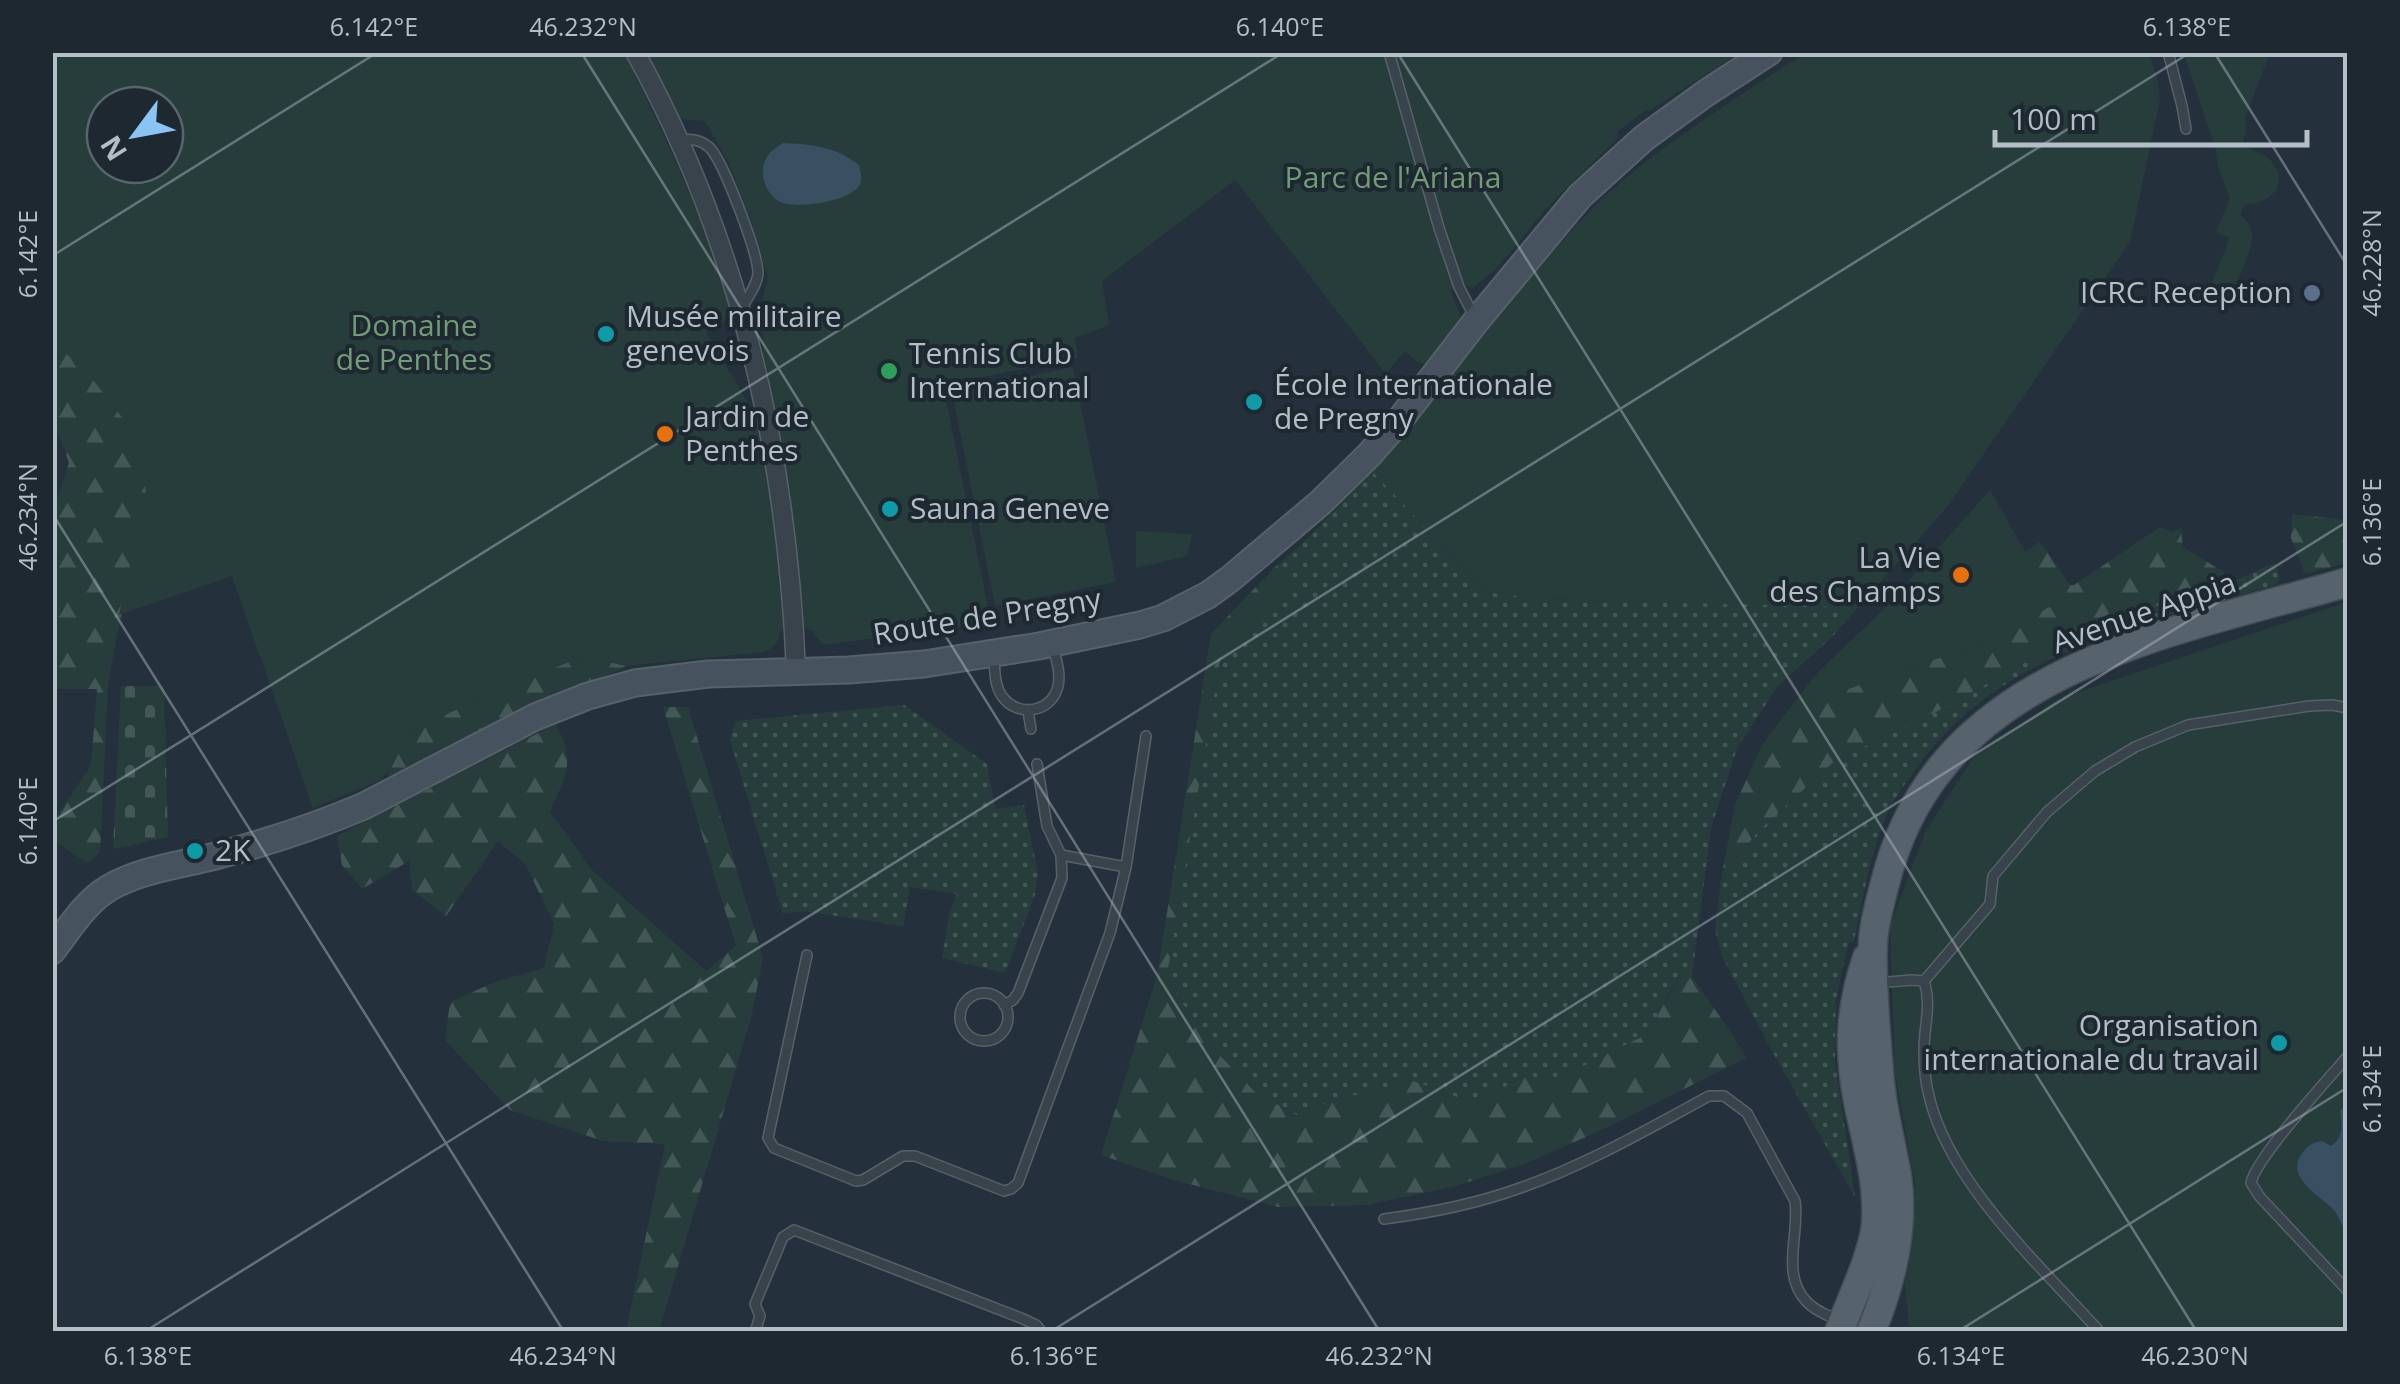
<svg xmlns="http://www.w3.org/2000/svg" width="2400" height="1384" font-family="'Open Sans',sans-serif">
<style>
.grass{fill:url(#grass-dots)}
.forest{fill:url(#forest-firs)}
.cemetery{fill:url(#cemetery-stones)}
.green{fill:#263d3c;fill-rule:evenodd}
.water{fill:#385062}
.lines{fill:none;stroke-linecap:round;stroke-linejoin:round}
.lane-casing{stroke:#56616a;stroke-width:12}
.street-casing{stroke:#56616a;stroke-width:21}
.secondary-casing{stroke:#56616a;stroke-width:29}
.primary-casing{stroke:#414c55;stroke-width:31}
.lane{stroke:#38434c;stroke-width:9}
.street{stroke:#38434c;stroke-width:18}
.secondary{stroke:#46535f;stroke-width:25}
.primary{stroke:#56626c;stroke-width:28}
.ticks{fill:none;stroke:#b3bec7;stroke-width:2.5;stroke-opacity:0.45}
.service-dot{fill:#5c6f8a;stroke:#1d2831;stroke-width:4}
.culture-dot{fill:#0f9aa8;stroke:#1d2831;stroke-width:4}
.leisure-dot{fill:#2e9e5b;stroke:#1d2831;stroke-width:4}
.food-dot{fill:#e8710a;stroke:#1d2831;stroke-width:4}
.labels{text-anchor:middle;stroke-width:8;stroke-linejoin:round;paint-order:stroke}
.park-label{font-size:30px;fill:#729c76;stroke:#1d2831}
.poi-label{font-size:30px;fill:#b3bec7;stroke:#1d2831;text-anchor:start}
.street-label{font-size:30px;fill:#b3bec7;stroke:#1d2831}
.neatline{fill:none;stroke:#b3bec7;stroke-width:4}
.ticks-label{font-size:25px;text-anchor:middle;fill:#b3bec7}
</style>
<defs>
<pattern id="grass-dots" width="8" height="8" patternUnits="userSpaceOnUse" patternTransform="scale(2.5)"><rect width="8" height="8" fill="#263d3c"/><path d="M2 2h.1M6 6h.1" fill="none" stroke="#435757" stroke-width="1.8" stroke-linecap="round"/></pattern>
<pattern id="forest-firs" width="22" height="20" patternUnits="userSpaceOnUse" patternTransform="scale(2.5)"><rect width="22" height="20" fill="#263d3c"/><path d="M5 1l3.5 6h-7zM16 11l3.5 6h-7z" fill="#435757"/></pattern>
<pattern id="cemetery-stones" width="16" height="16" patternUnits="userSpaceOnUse" patternTransform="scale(2.5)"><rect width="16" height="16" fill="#263d3c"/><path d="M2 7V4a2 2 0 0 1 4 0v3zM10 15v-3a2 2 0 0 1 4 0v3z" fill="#435757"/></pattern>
</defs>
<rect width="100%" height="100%" fill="#24313c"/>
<g class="grass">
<polygon points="1373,472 1486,592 1540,599 1858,607 1832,637 1777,687 1737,749 1711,828 1692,977 1677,979 1647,1034 1560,1078 1522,1077 1475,1104 1413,1081 1328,1102 1300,1117 1255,1092 1209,1044 1170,984 1168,969 1221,654 1295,586 1277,565 1300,546"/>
<path d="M2275,563L2280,579L2275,585C2145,622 1997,652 1915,770C1907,782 1896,795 1890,808C1870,850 1864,896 1854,941L1848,944L1836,999L1835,1062L1855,1197L1772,1051L1722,956L1715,930L1721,880L1758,831L1836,760L1934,713L2088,628L2231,582Z"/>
<polygon points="904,705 987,764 995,809 1024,805 1038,874 1035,895 1005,973 942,958 949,915 957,894 910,887 903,926 803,911 783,914 730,740 735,721"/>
</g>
<g class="forest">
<polygon points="52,243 160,393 148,519 132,569 116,640 108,686 100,852 88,863 58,844 53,835 55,819 91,765 97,689 53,689 53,511 69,463 53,420"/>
<polygon points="2292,514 2347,520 2347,563 2305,574 2291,538"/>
<polygon points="2160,527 2171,532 2181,528 2183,547 2222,571 2231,582 2088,628 1934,713 1836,760 1758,831 1721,880 1735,805 1762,745 1789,709 1977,645 2054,604 2025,552 2040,542 2070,585 2074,585"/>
<polygon points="1277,565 1296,586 1221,654 1168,969 1170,985 1209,1044 1255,1092 1300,1117 1328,1102 1413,1081 1475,1104 1522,1077 1560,1078 1647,1034 1678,979 1692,977 1730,1031 1746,1058 1606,1128 1527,1163 1456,1186 1367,1205 1278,1207 1174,1180 1101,1155 1157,976 1211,634"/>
<polygon points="584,656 626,666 602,678 542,703 401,776 387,775 410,732 494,691"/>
<path d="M663,707H688L763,958L751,1018L659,1331H626L665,1144L603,1141L510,1110L445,1040L450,1002L495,982L544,968L554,924L526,865L498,841L446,916L412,890L409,861L362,889L342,865L337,836L556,724C576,765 566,773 550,812L592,870L706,971L736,946Z"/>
</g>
<polygon class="cemetery" points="121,686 164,686 168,837 113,849"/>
<g class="green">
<path d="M1809,52L2149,53L2158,81L2160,99L2130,242L1947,507L1858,607L1540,599L1486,592L1373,472C1449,383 1516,286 1598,203C1633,169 1672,142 1712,114C1744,93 1775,71 1809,52Z"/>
<path d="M52,53H624C667,138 705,224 734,315L706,332L757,418L771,494L784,630L780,632C779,643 774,648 763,652L626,666L584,656L494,691L410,732L391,768L381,780L313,808L232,576L119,615L130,565L148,506L138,438L80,363L53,346ZM105,105H165V165H105Z"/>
<path d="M644,53H1739L1649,111L1646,110L1618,131L1617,139C1594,162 1570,183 1548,207C1523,234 1504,267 1472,288L1465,285L1450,290L1463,323L1433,360L1426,364L1417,362L1405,351L1386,374L1235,180L1102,281L1109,325L1075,338L1078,358L943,385L991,622L824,645L816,637L814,631L804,628L796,546L783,460L763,354V298L768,278L753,226L729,164L705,121L681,119Z"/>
<path d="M2184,53H2270L2245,118L2246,131L2242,145C2251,150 2264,153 2271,161C2291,184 2270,205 2245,204L2240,214C2246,220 2251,226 2252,235C2253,253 2233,287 2226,305L2206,297L2230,238L2216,232L2230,198L2218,166L2215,147Z"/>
<polygon points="1073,367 1116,582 995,606 952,392"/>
<polygon points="1990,490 2055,604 1977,645 1789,709 1818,672 1881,612"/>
<polygon points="1136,531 1192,534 1187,556 1136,568"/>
<polygon points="2347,602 2347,1331 1913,1331 1909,1327 1905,1284 1913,1241 1915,1184 1895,1073 1890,925 1926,830 1974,757 2058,699"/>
</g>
<g class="water">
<path d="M783,143C810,144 837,147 859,165C860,170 862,176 861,181C857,202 796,209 780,202C763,193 757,167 770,153C774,149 778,146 783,143Z"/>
<path d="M2347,1103V1235C2342,1227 2339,1215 2332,1208C2317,1194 2284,1176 2303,1152C2309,1145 2313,1142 2322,1141L2331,1146C2344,1137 2342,1125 2340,1111Z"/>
</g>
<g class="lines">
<defs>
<g id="lane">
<polyline points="1389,52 1439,228 1459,287 1474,316"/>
<polyline points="2168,52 2182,106 2186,129"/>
<path d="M679,140C691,139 699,139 709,147C723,160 757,251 758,272C758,284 748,297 742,307"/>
<path d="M994,657C995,670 994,685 1002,696C1017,718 1052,713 1058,686C1061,673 1056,659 1053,646"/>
<polyline points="1028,711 1031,729"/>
<polyline points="1061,855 1126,867"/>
<polyline points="807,955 768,1138 774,1148 856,1181 863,1180 903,1156 915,1156 1004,1191 1011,1189 1018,1183 1110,933 1126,867 1146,736"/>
<polyline points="1924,981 1990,904 1993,876 2047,812 2095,771 2135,747 2188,725 2309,706 2332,705 2348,708"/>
<path d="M1924,981C1932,1006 1924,1024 1924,1050C1924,1065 1925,1081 1929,1096C1949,1183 2041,1266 2100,1332"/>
<polyline points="1877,983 1911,980 1924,981"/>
<circle cx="984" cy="1017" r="24"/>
<polyline points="1004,1005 1013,1000 1018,993 1062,878 1061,855 1047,826 1037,764"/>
<path d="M2348,1056C2328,1079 2255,1159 2251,1183L2260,1197L2348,1291"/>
<path d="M1384,1219C1430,1213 1476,1204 1520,1188C1586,1165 1648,1129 1709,1096H1724L1747,1113L1795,1201C1800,1235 1780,1274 1807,1302C1820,1316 1841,1318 1855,1332"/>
<polyline points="755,1332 760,1316 755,1304 783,1237 794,1230 1021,1318 1036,1325 1042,1332"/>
</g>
<path id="street" d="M635,52C741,244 787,454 796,671"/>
<path id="secondary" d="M52,951C69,929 85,902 109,888C141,869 183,865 219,855C268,842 317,826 364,806L535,717L588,696L635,683L708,674L849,670L924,664L1039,646L1140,625L1163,618L1208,595L1230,579L1320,503L1369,455L1399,421L1477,320L1580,196L1644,138L1706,93L1769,52"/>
<g id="primary">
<path d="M1839,1332C1850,1302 1874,1253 1876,1223C1879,1182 1866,1141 1858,1101C1848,1049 1850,1008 1867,958"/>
<path d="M1871,1332C1891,1283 1905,1228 1897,1176C1891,1141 1881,1107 1879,1071C1876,1030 1871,984 1873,942C1874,922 1880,903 1885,883C1938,668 2166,635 2348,582"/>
</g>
</defs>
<use href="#lane" class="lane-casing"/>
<use href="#street" class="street-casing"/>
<use href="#secondary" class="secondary-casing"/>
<use href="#primary" class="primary-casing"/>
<use href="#lane" class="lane"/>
<use href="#street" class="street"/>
<use href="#secondary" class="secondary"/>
<use href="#primary" class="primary"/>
</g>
<path class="ticks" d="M581,52L1380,1332M1397,52L2197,1332M2214,52L2348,267M52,256L378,52M52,513L564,1332M52,822L1284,52M144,1332L2191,52M1050,1332L2348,521M1957,1332L2348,1087"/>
<circle class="service-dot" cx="2312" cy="293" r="10"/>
<g class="culture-dot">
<circle cx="606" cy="334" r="10"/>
<circle cx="1254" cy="402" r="10"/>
<circle cx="890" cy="509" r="10"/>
<circle cx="195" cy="851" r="10"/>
<circle cx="2279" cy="1043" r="10"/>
</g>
<circle class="leisure-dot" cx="889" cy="371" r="10"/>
<g class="food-dot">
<circle cx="665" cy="434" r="10"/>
<circle cx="1961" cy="575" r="10"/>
</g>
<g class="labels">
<g class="park-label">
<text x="1393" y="188">Parc de l'Ariana</text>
<text x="414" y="336">Domaine<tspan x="414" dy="34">de Penthes</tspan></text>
</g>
<g class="poi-label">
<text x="2292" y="303" text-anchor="end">ICRC Reception</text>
<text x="626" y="327">Musée militaire<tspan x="626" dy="34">genevois</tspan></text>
<text x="909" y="364">Tennis Club<tspan x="909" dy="34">International</tspan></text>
<text x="1274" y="395">École Internationale<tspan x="1274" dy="34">de Pregny</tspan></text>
<text x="685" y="427">Jardin de<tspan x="685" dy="34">Penthes</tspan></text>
<text x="910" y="519">Sauna Geneve</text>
<text x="1941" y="568" text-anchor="end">La Vie<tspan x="1941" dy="34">des Champs</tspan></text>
<text x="215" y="861">2K</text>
<text x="2259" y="1036" text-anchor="end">Organisation<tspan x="2259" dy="34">internationale du travail</tspan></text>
</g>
<g class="street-label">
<text transform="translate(2144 613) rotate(-19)" y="10">Avenue Appia</text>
<text transform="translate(987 617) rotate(-9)" y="10">Route de Pregny</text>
</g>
</g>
<rect width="2400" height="1384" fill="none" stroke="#1d2831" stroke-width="110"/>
<g transform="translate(135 135) rotate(238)"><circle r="48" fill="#1d2831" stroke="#59646d" stroke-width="2.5"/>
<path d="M0-8L18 38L0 25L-18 38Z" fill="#8bc3f4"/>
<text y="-15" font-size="28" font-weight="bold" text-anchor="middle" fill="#b3bec7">N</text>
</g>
<path d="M1995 130v15h312v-15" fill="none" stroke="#b3bec7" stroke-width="5"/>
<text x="2010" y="130" font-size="30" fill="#b3bec7" stroke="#1d2831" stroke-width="8" paint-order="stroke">100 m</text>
<rect x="55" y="55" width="2290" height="1274" class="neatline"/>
<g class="ticks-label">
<text x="374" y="36">6.142°E</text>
<text x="583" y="36">46.232°N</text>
<text x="1280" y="36">6.140°E</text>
<text x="2187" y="36">6.138°E</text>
<text transform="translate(28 254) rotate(-90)" y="9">6.142°E</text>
<text transform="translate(2372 263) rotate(-90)" y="9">46.228°N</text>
<text transform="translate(28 517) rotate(-90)" y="9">46.234°N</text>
<text transform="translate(2372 522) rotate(-90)" y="9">6.136°E</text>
<text transform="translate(28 821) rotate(-90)" y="9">6.140°E</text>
<text transform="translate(2372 1089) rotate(-90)" y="9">6.134°E</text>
<text x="148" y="1365">6.138°E</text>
<text x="563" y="1365">46.234°N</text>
<text x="1054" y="1365">6.136°E</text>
<text x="1379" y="1365">46.232°N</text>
<text x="1961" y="1365">6.134°E</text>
<text x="2195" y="1365">46.230°N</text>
</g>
</svg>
